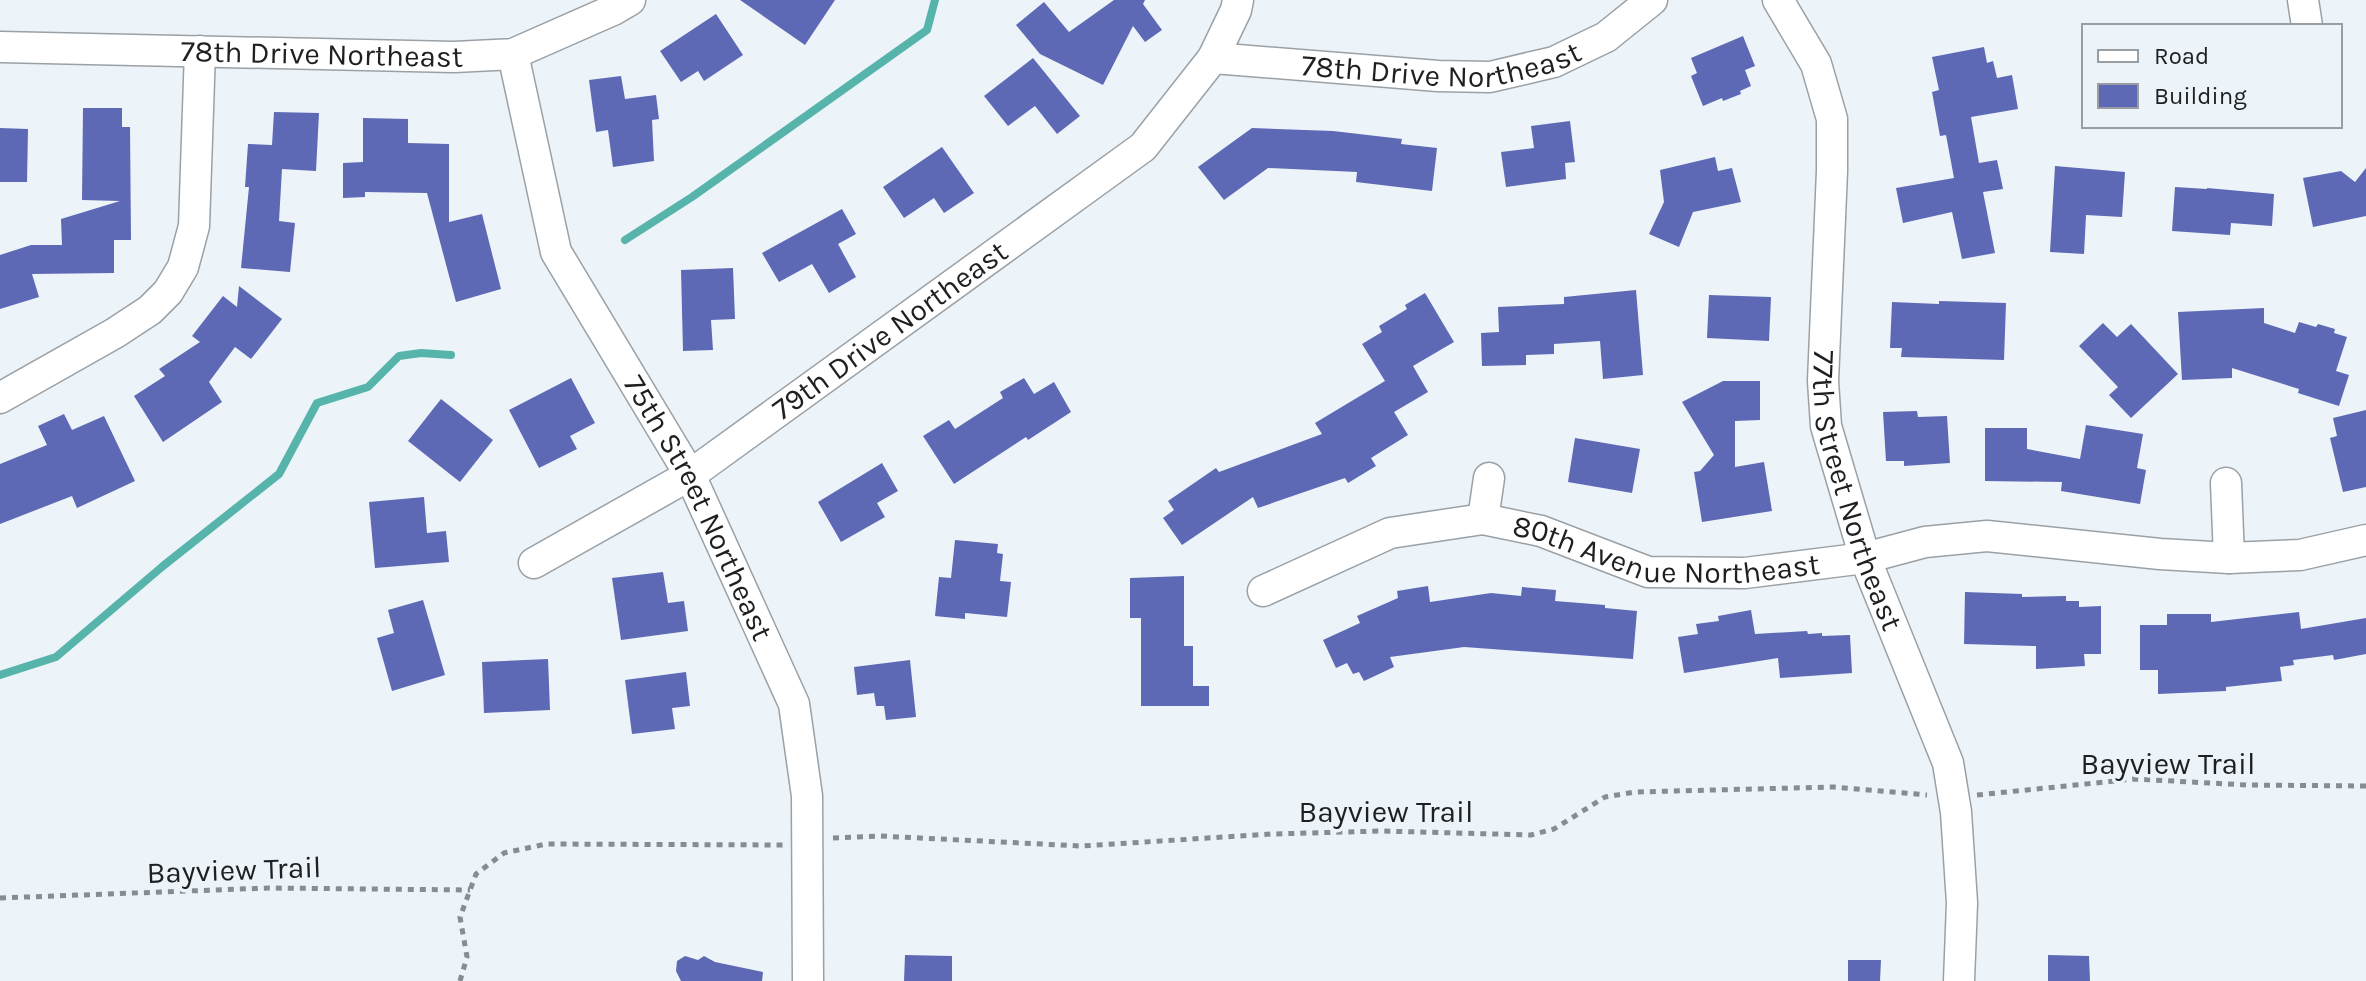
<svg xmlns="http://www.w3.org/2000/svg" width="2366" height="981" font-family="Karla,sans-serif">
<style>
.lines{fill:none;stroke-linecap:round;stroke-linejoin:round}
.stream{stroke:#56b4aa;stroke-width:8}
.building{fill:#5d69b5}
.street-casing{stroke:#9aa1a6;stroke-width:33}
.path{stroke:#878c90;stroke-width:5;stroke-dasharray:6 6;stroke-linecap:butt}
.street{stroke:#fff;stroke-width:30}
.labels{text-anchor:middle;stroke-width:7;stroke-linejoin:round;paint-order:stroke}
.street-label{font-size:30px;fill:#1d1f21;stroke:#ecf3f9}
</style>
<rect width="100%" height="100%" fill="#ecf3f9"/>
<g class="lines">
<g class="stream">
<polyline points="625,240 692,197 927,30 935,0"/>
<polyline points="0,675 56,657 163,566 279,474 317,403 368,387 399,356 421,353 451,355"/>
</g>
</g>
<g class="building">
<polygon points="740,0 835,0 805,45"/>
<polygon points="1114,0 1145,0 1143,4 1162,30 1145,42 1133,26 1103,85 1040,54 1016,25 1044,2 1069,32"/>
<polygon points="716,14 743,55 704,81 698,71 681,82 660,51"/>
<polygon points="1743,36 1755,66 1745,70 1751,86 1740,91 1741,94 1723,101 1722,98 1703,106 1691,76 1697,73 1691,58"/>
<polygon points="1984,47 1987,63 1993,61 1997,78 2012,75 2018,109 1971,117 1979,163 1997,160 2003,189 1983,192 1995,253 1962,259 1952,212 1903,223 1896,188 1954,178 1946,135 1940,136 1932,92 1939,90 1932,57"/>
<polygon points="1033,58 1080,116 1057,134 1035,106 1008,126 984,96"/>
<polygon points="621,76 625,99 656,95 659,119 652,120 654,161 613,167 608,130 596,132 589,80"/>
<polygon points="83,108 122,108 122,127 130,127 131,240 114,240 114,273 32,274 39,297 0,309 0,255 31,245 62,245 61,219 120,201 82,200"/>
<polygon points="274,112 319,113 316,171 282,169 279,221 295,223 290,272 241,268 249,187 245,187 248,144 272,145"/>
<polygon points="363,118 408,119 408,143 449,144 449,222 482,214 501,289 456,302 427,193 365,192 365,197 343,198 343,163 363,162"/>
<polygon points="1570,121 1575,162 1565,163 1566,179 1506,187 1501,152 1534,148 1531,126"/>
<polygon points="0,128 28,129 27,182 0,182"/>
<polygon points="1252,128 1333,131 1402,139 1401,144 1437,148 1432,191 1356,182 1357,172 1268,168 1224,200 1198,167"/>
<polygon points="942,147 974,193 944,213 934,198 904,218 883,187"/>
<polygon points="1715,157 1718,171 1732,168 1741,202 1693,212 1679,247 1649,234 1664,202 1660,170"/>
<polygon points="2055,166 2125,172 2122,217 2086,215 2084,254 2050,252"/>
<polygon points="2366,168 2366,216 2313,227 2303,178 2341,171 2355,182"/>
<polygon points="2175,187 2207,189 2207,188 2274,194 2272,226 2231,223 2230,235 2172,231"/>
<polygon points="842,209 856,234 838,244 856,277 829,293 812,264 779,282 762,253"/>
<polygon points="733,268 735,319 711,320 713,350 683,351 681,270"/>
<polygon points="239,286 282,319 251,359 235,347 209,382 222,402 163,442 134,396 165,376 159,369 200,342 192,336 223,296 237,307"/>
<polygon points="1636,290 1643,375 1603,379 1600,341 1554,344 1554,354 1526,355 1526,365 1482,366 1481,333 1499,332 1498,307 1564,304 1564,297"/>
<polygon points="1425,293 1454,342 1413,366 1428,392 1394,412 1408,435 1371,458 1376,466 1348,483 1345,478 1258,508 1253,497 1182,545 1163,518 1174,510 1168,501 1216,468 1219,472 1322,434 1315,423 1385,381 1362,344 1382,332 1379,326 1407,309 1405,305"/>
<polygon points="1709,295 1771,297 1769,341 1707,338"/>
<polygon points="1939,301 2006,303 2004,360 1901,357 1902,348 1890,348 1892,302 1939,304"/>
<polygon points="2264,308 2264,323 2295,333 2299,322 2316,327 2318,324 2335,329 2334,333 2347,337 2336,371 2349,375 2339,406 2298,393 2299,389 2232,368 2232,378 2182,380 2178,312"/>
<polygon points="2103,323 2117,337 2131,324 2178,374 2131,418 2109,395 2118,387 2079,346"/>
<polygon points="571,378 595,423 570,436 577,449 539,468 509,410"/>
<polygon points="1024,378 1034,394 1054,382 1071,412 1028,440 1026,437 954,484 923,436 949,420 955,429 1003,398 1000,392"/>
<polygon points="1723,381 1760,381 1760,420 1735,421 1735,467 1764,462 1772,511 1702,522 1694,472 1700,471 1714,455 1682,402"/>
<polygon points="441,399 493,440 460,482 408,441"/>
<polygon points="2366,410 2366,487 2343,492 2330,438 2337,436 2333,418"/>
<polygon points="1917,411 1918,417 1947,416 1950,463 1904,466 1904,461 1886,461 1883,412"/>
<polygon points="64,414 72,430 104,416 135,481 77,508 72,496 0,524 0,464 47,445 38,426"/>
<polygon points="2086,425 2143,434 2137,468 2146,470 2140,504 2061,491 2062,482 1985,481 1985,428 2027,428 2027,449 2080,459"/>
<polygon points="1575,438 1640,449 1632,493 1568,482"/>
<polygon points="882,463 898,491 877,503 885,517 841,542 818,502"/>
<polygon points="424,497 427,533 446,531 449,562 375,568 369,502"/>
<polygon points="955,540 998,544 997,553 1003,554 1000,581 1011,582 1007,617 965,613 965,619 935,616 939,577 951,578"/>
<polygon points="663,572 668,603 684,601 688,631 621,640 612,578"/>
<polygon points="1184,576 1184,646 1193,646 1193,686 1209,686 1209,706 1141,706 1141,618 1130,618 1130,578"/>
<polygon points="1428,586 1430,602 1491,593 1521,596 1522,587 1556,590 1555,601 1605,605 1605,608 1637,611 1633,659 1464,647 1390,657 1394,667 1364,681 1359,672 1353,674 1347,663 1336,668 1323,640 1360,623 1357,616 1398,598 1397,591"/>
<polygon points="1965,592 2022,594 2022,597 2066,596 2066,601 2079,601 2079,607 2101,606 2101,654 2084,654 2085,666 2036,669 2036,646 1964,644"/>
<polygon points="423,600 445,675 392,691 377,638 394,633 388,610"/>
<polygon points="1751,610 1755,634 1807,631 1808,634 1822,633 1822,636 1850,635 1852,673 1780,678 1778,658 1684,673 1678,637 1698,634 1696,624 1719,621 1718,616"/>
<polygon points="2299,612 2301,629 2366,618 2366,654 2334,660 2333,655 2293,660 2294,665 2280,667 2282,681 2226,687 2226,691 2158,694 2158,670 2140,670 2140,625 2167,625 2167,614 2211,614 2211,622"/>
<polygon points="548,659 550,710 484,713 482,662"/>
<polygon points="910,660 916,717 886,720 884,706 876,706 874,693 857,695 854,667"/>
<polygon points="686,672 690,706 672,708 675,729 632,734 625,680"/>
<polygon points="905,955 952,956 952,981 904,981"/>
<polygon points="2048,955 2089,956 2090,981 2048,981"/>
<polygon points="685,956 698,960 704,956 715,962 763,972 762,981 681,981 676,971 677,961"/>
<polygon points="1848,960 1881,960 1880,981 1848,981"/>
</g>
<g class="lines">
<defs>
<g id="street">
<path id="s1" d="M1778,0L1816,64L1832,119V171L1823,381L1826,426L1865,558L1948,763L1956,812L1962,903L1959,981"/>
<polyline points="2303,0 2307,26"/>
<path id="s2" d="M0,47L454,57L513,54L613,10L630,0"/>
<path id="s3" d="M513,54L556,252L690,475L794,704L807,796L808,981"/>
<path id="s4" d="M1213,58L1438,76L1490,77L1554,62L1606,37L1652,0"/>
<polyline points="0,398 115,333 150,310 168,292 183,267 194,226 200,51"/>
<polyline points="2226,483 2229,558"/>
<polyline points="1483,519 1489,478"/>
<path id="s5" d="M534,563L690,475L1143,147L1213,58L1236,10L1238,0"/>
<path id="s6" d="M1263,591L1390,533L1483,519L1541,531L1648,572L1745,573L1865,558L1925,542L1987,536L2160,554L2229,558L2300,555L2366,540"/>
</g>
</defs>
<use href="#street" class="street-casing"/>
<g class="path">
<polyline points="1977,795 2135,779 2247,785 2366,786"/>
<polyline points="833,838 880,836 1081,846 1272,834 1382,831 1531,835 1554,829 1605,797 1635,792 1834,787 1927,795"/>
<polyline points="0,898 269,888 470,890"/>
<polyline points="460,981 467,957 460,917 476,874 504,853 546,844 783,845"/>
</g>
<use href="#street" class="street"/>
</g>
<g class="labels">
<g class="street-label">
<text dy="10" stroke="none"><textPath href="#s2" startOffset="322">78th Drive Northeast</textPath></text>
<text dy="10" stroke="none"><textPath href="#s4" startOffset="230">78th Drive Northeast</textPath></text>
<text dy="10" stroke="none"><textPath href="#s5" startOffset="426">79th Drive Northeast</textPath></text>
<text dy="10" stroke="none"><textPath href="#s1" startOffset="508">77th Street Northeast</textPath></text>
<text dy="10" stroke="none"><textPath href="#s3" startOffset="496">75th Street Northeast</textPath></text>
<text dy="10" stroke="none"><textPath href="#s6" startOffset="422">80th Avenue Northeast</textPath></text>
<text x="2168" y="774">Bayview Trail</text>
<text x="1386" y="822">Bayview Trail</text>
<text transform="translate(234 870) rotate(-2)" y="10">Bayview Trail</text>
</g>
</g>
<rect x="2082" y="24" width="260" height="104" fill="#ecf3f9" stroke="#999ea3" stroke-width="2"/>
<rect x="2098" y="50" width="40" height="12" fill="#ffffff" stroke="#999ea3" stroke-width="2"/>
<text x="2154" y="64" font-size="24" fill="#1d1f21">Road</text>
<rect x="2098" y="84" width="40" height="24" fill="#5d69b5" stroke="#999ea3" stroke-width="2"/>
<text x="2154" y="104" font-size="24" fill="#1d1f21">Building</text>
</svg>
